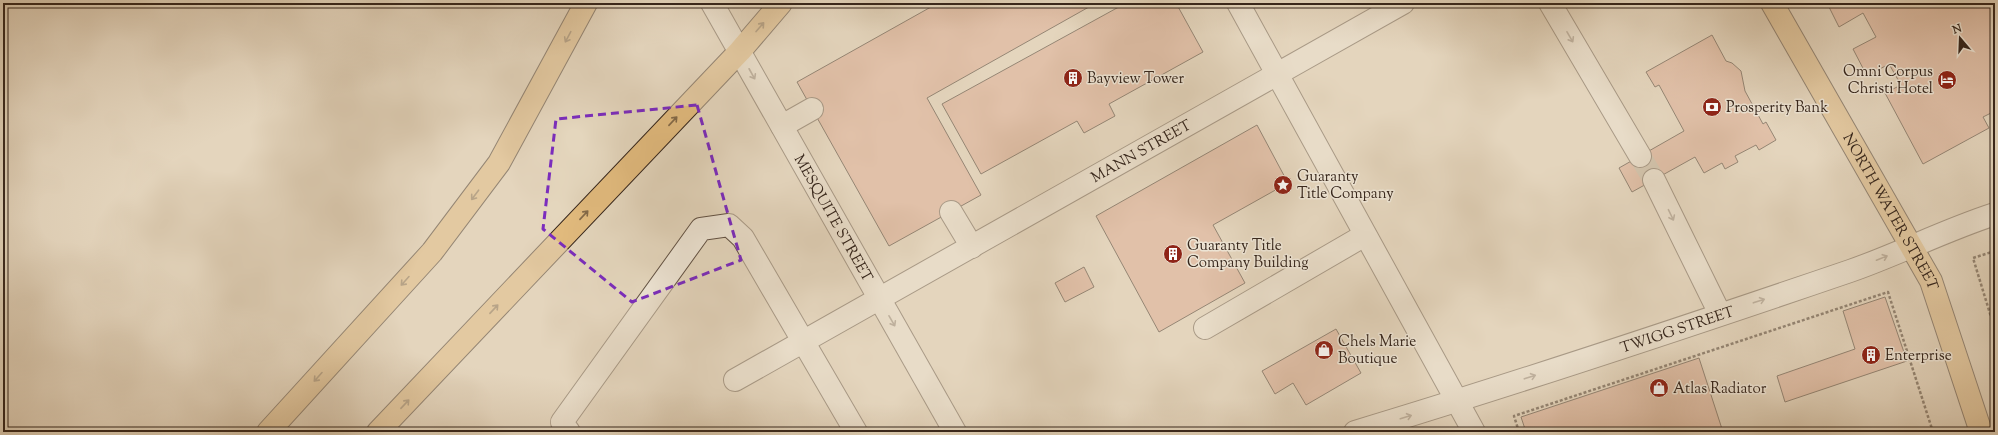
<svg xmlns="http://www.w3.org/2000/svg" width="1998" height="435" font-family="'Sorts Mill Goudy',serif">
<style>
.building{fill:#dea990;stroke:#36261c}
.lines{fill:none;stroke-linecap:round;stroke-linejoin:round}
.minor-tunnel{stroke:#c1b39d;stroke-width:22;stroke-dasharray:22 11;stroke-linecap:butt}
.minor-casing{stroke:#625244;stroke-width:24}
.major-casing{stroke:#36261c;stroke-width:24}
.highway-casing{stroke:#36261c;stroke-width:24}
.path{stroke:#36261c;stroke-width:2.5;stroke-dasharray:3 2;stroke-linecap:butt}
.minor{stroke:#ede4d4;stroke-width:22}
.major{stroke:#e2bb7e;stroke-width:22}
.highway{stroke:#e2bb7e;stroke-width:22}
.oneway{stroke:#836948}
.oneway2{stroke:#928578}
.marked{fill:none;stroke:#7b2cbf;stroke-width:3;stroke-dasharray:8 5;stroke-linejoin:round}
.labels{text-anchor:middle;stroke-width:3;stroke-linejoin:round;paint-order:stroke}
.poi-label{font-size:15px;fill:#36261c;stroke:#ede4d4;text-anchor:start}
.street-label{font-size:15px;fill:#36261c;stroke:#ede4d4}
</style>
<rect width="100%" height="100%" fill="#e4d6bd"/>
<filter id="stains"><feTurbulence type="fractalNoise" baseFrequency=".005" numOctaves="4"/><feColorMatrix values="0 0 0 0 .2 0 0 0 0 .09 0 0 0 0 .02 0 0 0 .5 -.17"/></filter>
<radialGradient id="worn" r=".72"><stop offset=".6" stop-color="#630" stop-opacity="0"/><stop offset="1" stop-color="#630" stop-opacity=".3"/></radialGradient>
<g class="building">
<polygon points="938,3 1096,3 927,98 981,195 889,246 797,82"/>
<polygon points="1126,3 1176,3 1203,52 1109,104 1115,116 1084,133 1077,121 981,174 942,104"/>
<polygon points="1827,3 1995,3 1995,111 1983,117 1989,128 1923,164 1885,93 1901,85 1889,64 1867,76 1853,49 1876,37 1863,13 1839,27"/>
<polygon points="1712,35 1726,61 1732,63 1741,71 1745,91 1763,124 1766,122 1776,140 1759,150 1756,145 1735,156 1738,162 1725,169 1722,163 1704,173 1695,157 1632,192 1619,168 1684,131 1659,85 1655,87 1646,72"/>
<polygon points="1257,125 1288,183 1213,225 1245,283 1159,332 1096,216"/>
<polygon points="1084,267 1094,287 1065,302 1055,283"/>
<polygon points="1885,297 1907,361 1785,402 1777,376 1855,349 1843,311"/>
<polygon points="1336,329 1361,373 1306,405 1293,383 1275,394 1262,371"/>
<polygon points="1699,358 1723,432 1526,432 1521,417"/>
</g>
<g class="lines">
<polyline class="minor-tunnel" points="1640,156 1654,180"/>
<defs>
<g id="minor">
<path id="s1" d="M712,3L955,432"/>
<polyline points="1238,3 1474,432"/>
<polyline points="1550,3 1640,156"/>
<polyline points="782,126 812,109"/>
<polyline points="1654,180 1720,314"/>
<polyline points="951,212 972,247"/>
<polyline points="1205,328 1365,235"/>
<path id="s2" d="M735,380L1403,3"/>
<polyline points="569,432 562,422 701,229 729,225 743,238 856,432"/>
<path id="s3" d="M1355,432C1521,382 1686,327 1850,271C1899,254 1945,230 1995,214"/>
</g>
<g id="major">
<path id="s4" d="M1772,3L1931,281L1981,432"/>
</g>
<g id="highway">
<polyline points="268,432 432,252 499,163 586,3"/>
<polyline points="378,432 740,51 781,3"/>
</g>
</defs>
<use href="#minor" class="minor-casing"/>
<use href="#major" class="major-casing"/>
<use href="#highway" class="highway-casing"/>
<g class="path">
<polyline points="1995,251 1973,258 1995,330"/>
<polyline points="1519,432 1514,416 1888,292 1933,432"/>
</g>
<use href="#minor" class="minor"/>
<use href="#major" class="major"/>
<use href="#highway" class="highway"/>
</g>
<defs><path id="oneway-shaft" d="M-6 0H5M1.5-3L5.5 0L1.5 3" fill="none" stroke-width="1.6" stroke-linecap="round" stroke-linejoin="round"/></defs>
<g class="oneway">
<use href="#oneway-shaft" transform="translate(760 27) rotate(-49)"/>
<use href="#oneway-shaft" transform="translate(568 37) rotate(118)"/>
<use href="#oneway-shaft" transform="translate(673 121) rotate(-47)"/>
<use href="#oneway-shaft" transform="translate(475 195) rotate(127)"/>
<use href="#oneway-shaft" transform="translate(584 215) rotate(-47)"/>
<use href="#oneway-shaft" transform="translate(405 281) rotate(132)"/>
<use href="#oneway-shaft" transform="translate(494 309) rotate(-47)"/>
<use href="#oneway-shaft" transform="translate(318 377) rotate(132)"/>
<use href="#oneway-shaft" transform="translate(405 404) rotate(-47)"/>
</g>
<g class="oneway2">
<use href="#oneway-shaft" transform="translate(1570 37) rotate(60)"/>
<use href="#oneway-shaft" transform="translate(752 74) rotate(61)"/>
<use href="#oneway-shaft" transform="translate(1671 215) rotate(64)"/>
<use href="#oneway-shaft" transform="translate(1882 258) rotate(-22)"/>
<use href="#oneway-shaft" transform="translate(1759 301) rotate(-18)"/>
<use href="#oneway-shaft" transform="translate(892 321) rotate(60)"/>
<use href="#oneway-shaft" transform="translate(1530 377) rotate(-18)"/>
<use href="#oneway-shaft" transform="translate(1406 417) rotate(-17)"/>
</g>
<path d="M0 0H1998V435H0ZM697,105L741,260L632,302L543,229L556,119Z" fill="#e4d6bd" fill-opacity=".55" fill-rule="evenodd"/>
<path class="marked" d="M697,105L741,260L632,302L543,229L556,119Z"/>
<defs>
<symbol id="building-disc" viewBox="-11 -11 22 22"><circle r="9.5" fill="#8f2418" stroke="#ede4d4"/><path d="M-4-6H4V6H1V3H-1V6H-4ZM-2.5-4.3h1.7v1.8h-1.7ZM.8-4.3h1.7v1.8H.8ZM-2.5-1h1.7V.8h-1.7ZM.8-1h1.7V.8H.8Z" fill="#fff"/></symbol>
<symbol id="hotel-disc" viewBox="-11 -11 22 22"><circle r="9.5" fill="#8f2418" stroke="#ede4d4"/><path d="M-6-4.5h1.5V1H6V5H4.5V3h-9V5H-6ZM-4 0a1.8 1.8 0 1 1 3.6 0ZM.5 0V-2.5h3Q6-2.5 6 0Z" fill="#fff"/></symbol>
<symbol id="bank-disc" viewBox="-11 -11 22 22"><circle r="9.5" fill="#8f2418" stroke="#ede4d4"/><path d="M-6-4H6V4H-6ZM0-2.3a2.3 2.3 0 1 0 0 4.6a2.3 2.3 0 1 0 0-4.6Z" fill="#fff"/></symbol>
<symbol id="sight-disc" viewBox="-11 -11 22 22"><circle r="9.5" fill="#8f2418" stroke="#ede4d4"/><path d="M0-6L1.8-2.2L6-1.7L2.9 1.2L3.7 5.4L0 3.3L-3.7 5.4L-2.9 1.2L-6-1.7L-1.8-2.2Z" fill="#fff"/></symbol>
<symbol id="shop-disc" viewBox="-11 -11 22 22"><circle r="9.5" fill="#8f2418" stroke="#ede4d4"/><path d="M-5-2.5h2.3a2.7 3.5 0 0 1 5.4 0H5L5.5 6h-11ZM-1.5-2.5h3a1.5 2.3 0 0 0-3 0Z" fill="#fff"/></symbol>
</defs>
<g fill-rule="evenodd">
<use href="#building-disc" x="1062" y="67" width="22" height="22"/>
<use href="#hotel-disc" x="1936" y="69" width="22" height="22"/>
<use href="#bank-disc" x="1701" y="96" width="22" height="22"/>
<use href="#sight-disc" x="1272" y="174" width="22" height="22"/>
<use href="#building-disc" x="1162" y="243" width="22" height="22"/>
<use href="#shop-disc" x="1313" y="339" width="22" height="22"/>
<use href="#building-disc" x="1860" y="344" width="22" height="22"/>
<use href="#shop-disc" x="1648" y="377" width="22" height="22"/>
</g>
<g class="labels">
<g class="poi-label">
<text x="1933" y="76" text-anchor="end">Omni Corpus<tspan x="1933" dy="17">Christi Hotel</tspan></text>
<text x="1087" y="83">Bayview Tower</text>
<text x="1726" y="112">Prosperity Bank</text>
<text x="1297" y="181">Guaranty<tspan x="1297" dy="17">Title Company</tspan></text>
<text x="1187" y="250">Guaranty Title<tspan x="1187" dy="17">Company Building</tspan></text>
<text x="1338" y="346">Chels Marie<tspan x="1338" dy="17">Boutique</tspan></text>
<text x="1885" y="360">Enterprise</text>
<text x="1673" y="393">Atlas Radiator</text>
</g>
<g class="street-label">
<text dy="5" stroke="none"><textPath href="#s2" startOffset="466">MANN STREET</textPath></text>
<text dy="5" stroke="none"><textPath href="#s4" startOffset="240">NORTH WATER STREET</textPath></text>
<text dy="5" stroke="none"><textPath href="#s1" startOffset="247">MESQUITE STREET</textPath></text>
<text dy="5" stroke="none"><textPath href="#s3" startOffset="338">TWIGG STREET</textPath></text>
</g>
</g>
<rect width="1998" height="435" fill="none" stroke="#e4d6bd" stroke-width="16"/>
<rect x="4" y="4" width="1990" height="427" fill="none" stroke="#36261c" stroke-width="2"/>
<rect x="8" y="8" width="1982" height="419" fill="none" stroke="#36261c"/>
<g transform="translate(1960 38) rotate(341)" stroke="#ede4d4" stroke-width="3" paint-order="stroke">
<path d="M0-3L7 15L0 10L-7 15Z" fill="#36261c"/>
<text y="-6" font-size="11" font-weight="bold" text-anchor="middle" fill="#36261c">N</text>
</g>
<rect width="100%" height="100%" filter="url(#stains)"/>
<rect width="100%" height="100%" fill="url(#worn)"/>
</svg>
